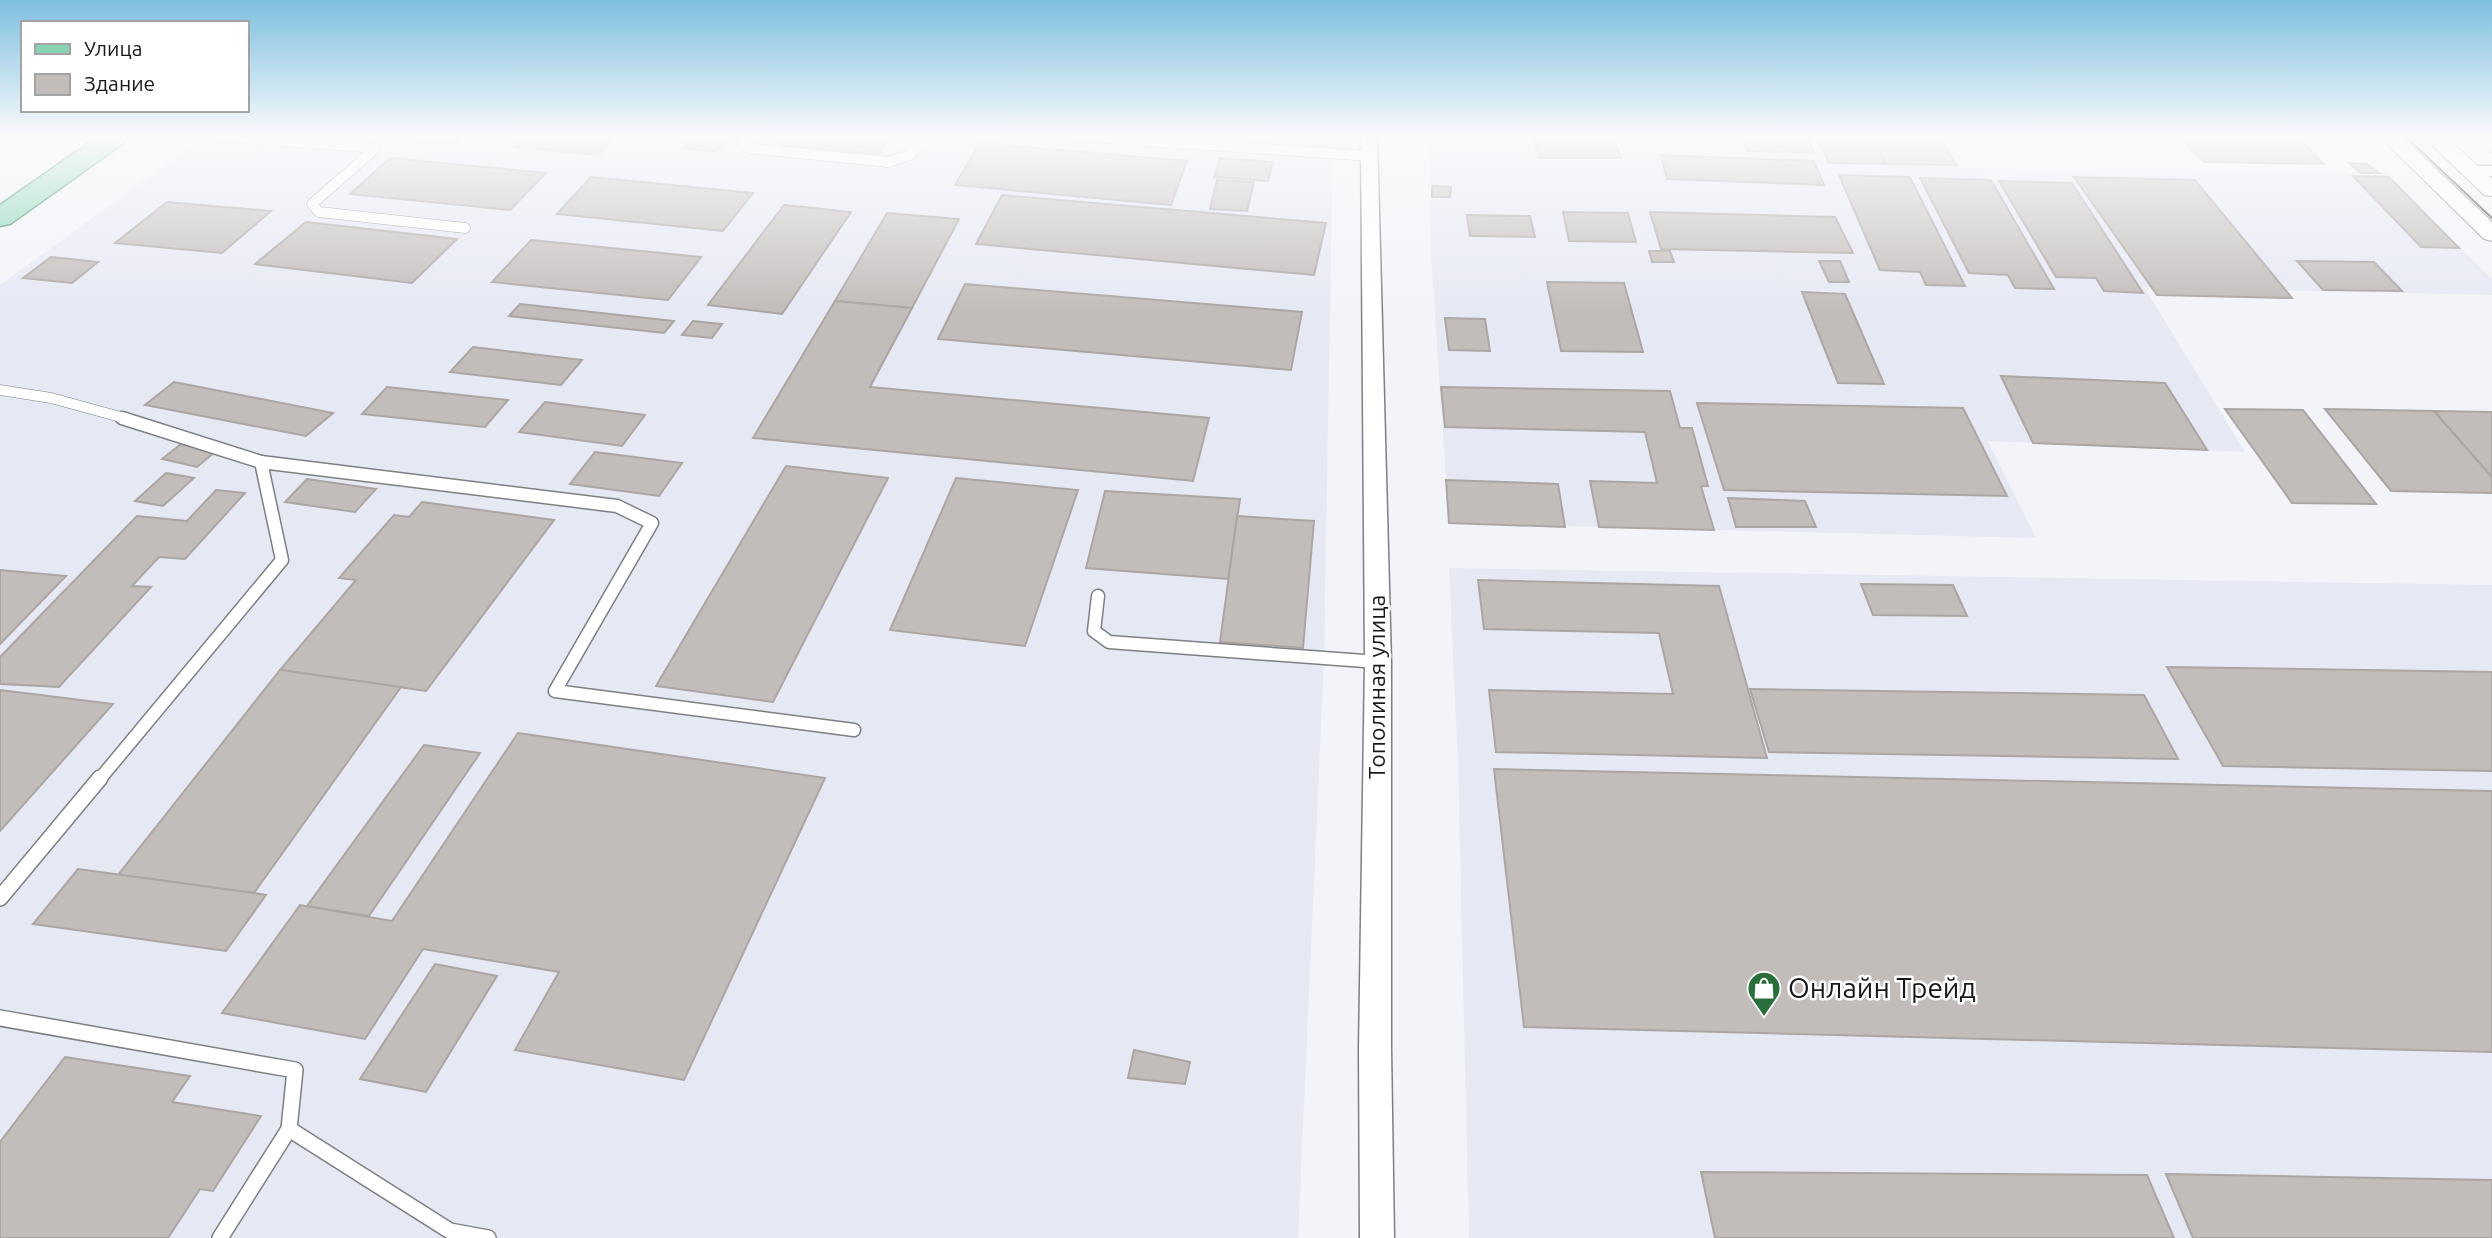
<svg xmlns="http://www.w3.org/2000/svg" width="2492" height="1238" font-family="Ubuntu,sans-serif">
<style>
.built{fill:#e6e8f4}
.building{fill:#c2bdbb;stroke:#aba6a3;stroke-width:2}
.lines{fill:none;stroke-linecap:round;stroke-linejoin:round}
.service-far2-casing{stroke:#7e7f83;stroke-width:11}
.service-far1-casing{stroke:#7e7f83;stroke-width:15}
.service-casing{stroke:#7e7f83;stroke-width:18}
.minor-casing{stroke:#7e7f83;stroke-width:3}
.tertiary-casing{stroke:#7e7f83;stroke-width:2}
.primary-casing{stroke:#2d805c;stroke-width:3}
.service-far2{stroke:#fff;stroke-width:10}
.service-far1{stroke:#fff;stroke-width:12}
.service{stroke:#fff;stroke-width:15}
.minor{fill:#fff;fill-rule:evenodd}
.tertiary{fill:#fff;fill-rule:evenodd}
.primary{fill:#88d4b2;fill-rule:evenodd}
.tram{stroke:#313134;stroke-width:2}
.labels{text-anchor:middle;stroke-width:5;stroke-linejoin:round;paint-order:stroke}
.street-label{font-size:23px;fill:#18181a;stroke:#fff}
.near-poi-label{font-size:28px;fill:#18181a;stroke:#fff;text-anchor:start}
</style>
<rect width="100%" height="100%" fill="#f3f4f9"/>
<g class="built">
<polygon points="205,136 305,136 367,141 373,136 1333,136 1324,658 1298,1238 0,1238 0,285"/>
<polygon points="1429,136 1942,136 1962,168 2385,173 2492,279 2492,295 2144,287 2245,452 1988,441 2036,538 1449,523 1430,241"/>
<polygon points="1449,568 2492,585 2492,1238 1469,1238 1458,764"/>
</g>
<g class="building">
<polygon points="382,136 464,136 457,143 379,139"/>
<polygon points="526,136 574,136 613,140 598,155 515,147"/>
<polygon points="694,136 729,136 716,152 683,148"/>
<polygon points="789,136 891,136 879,154 782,145"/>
<polygon points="1533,136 1613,136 1621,158 1539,158"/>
<polygon points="1741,136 1807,136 1814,153 1747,151"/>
<polygon points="1816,136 1870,136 1886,164 1829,163"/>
<polygon points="1870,136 1939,136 1956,165 1886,164"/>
<polygon points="2177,136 2297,136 2324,164 2205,162"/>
<polygon points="980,143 1187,161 1171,205 955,185"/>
<polygon points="1661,155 1814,161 1824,185 1667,179"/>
<polygon points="390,158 546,173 510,210 350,194"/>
<polygon points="1220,158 1273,162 1268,181 1214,177"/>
<polygon points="2349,163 2367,164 2379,173 2361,173"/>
<polygon points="1839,175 1910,177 1965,286 1926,285 1920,272 1880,270"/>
<polygon points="2353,176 2389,177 2459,248 2421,247"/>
<polygon points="591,177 753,193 723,231 557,214"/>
<polygon points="2074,177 2195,180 2292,298 2157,295"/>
<polygon points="1920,178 1991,180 2054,289 2015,288 2008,275 1969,273"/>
<polygon points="1217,180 1254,182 1247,211 1210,209"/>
<polygon points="1999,181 2072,183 2143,293 2104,291 2096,278 2056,277"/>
<polygon points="1432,186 1451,187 1450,197 1432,197"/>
<polygon points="1002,195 1326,223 1314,275 976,244"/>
<polygon points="167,202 271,211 222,253 115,243"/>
<polygon points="784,205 851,212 782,314 708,305"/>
<polygon points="1563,212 1628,213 1636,242 1569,241"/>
<polygon points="1650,212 1835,217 1853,253 1661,249"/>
<polygon points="887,213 959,219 912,308 835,301"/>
<polygon points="1467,215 1530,216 1535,237 1470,236"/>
<polygon points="306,222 457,239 412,283 255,264"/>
<polygon points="531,240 701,257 668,300 492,282"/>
<polygon points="1649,251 1670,251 1674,262 1652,262"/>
<polygon points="51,257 98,262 72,283 23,278"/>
<polygon points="1819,261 1840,261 1849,282 1829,282"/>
<polygon points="2297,261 2374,262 2402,291 2323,290"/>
<polygon points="1547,282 1624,283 1643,352 1561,351"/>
<polygon points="965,284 1302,312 1291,370 938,339"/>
<polygon points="1802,292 1845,294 1884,384 1838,383"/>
<polygon points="835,301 912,308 870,387 1209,418 1193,481 753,438"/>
<polygon points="520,304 674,321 664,333 509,316"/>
<polygon points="1445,318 1485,319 1490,351 1449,350"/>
<polygon points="693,321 722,324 712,338 682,335"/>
<polygon points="473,347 582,360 561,385 450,372"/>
<polygon points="2001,376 2165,383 2207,450 2033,443"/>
<polygon points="174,382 333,413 306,436 145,405"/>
<polygon points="387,387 508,400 485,427 362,414"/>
<polygon points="1441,387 1670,391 1680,428 1692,428 1708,486 1701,486 1714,530 1599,527 1590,481 1657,483 1645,432 1445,427"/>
<polygon points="545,402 645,415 622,446 519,432"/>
<polygon points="1697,403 1963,408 2007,496 1724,490"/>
<polygon points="2225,409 2303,410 2376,504 2292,503"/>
<polygon points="2325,409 2434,411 2492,477 2492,493 2391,491"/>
<polygon points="2434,411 2492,412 2492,477"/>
<polygon points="181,444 216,451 197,467 162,459"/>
<polygon points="595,452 682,463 659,496 570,484"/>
<polygon points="786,466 888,478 773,702 656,686"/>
<polygon points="166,473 194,478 163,506 135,501"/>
<polygon points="956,478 1078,490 1025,646 890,630"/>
<polygon points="307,479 376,489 355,512 285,502"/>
<polygon points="1446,480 1558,484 1565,527 1449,523"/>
<polygon points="216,490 245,493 185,559 159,557 132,586 151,587 59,687 0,684 0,657 137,516 187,521"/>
<polygon points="1105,491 1240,499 1228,579 1086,568"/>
<polygon points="1728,498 1805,501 1816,527 1736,527"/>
<polygon points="422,502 554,520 426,691 280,670 356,580 339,578 394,515 409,517"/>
<polygon points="1237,516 1314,521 1303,648 1220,642"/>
<polygon points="0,570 66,576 0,644"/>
<polygon points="1478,580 1719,586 1767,758 1496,752 1489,690 1673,694 1659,633 1484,629"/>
<polygon points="1861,584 1953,585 1967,616 1873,615"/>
<polygon points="2167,667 2492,672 2492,771 2223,766"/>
<polygon points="280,670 401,687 254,893 118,875"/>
<polygon points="1750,689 2144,695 2178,759 1769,752"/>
<polygon points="0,690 113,704 0,831"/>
<polygon points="518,733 825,778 684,1080 515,1050 559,972 423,949 365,1039 222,1013 300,905 392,921"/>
<polygon points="424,745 480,753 369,916 307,906"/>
<polygon points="1494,769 2492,791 2492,1052 1524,1027"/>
<polygon points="78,869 254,893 266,895 226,951 33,924"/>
<polygon points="435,964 497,976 426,1092 360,1079"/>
<polygon points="1134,1050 1190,1062 1185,1084 1128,1078"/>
<polygon points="65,1057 190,1076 172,1102 261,1116 213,1191 200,1189 168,1238 0,1238 0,1142"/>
<polygon points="1701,1172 2147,1175 2174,1238 1715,1238"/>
<polygon points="2166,1174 2492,1180 2492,1238 2193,1238"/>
</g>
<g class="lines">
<defs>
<g id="service-far2">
<polyline points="220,136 376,148 312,204 319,212 465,228"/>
<polyline points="743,136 742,141 746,147 756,149 888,162 910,155 924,136"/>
<polyline points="1075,136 1369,156"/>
<polyline points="2479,136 2492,147"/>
<polyline points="0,390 51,398 128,419"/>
</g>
<g id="service-far1">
<polyline points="122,418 261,462 617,506 652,523 555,691 854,730"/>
<polyline points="1098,596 1094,631 1109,642 1378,662"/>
<polyline points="99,780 282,560 261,462"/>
</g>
<g id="service">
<polyline points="0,898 100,778"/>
<polyline points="0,1018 295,1070 289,1129 450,1231 488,1238"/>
<polyline points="220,1238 289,1129"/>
</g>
<g id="minor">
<polygon points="1361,136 1377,136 1391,662 1391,1049 1394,1238 1360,1238 1359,1049 1365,662"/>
<polygon points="2471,166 2492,166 2492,176 2465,175 2462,171 2465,167"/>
</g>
<g id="tertiary">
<polygon points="2379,136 2401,136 2492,222 2492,241 2484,239"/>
<polygon points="2423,136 2445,136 2492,179 2492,196 2484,195"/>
</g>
<polygon id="primary" points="99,136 129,136 125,142 10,224 0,226 0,205"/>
</defs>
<use href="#service-far2" class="service-far2-casing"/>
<use href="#service-far1" class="service-far1-casing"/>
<use href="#service" class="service-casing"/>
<use href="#minor" class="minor-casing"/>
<use href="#tertiary" class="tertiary-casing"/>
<use href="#primary" class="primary-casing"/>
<use href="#service-far2" class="service-far2"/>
<use href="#service-far1" class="service-far1"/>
<use href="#service" class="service"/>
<use href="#minor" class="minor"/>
<use href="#tertiary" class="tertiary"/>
<use href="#primary" class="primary"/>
<polyline class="tram" points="2405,136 2492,218"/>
</g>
<linearGradient id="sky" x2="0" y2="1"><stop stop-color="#7dbfdf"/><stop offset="0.44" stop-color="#fafafc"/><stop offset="1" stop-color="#fafafc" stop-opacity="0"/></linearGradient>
<rect width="2492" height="310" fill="url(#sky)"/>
<defs>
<symbol id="shop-pin" viewBox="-11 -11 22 30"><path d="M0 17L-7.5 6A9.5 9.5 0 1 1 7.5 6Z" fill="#296f3b" stroke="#fff"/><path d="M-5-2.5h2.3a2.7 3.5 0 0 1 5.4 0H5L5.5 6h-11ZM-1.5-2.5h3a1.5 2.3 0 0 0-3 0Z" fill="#fff"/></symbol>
</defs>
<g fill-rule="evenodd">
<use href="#shop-pin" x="1745" y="969" width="38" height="52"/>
</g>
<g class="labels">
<g class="street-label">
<text transform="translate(1377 687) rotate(-90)" y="8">Тополиная улица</text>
</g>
<g class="near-poi-label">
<text x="1788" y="998">Онлайн Трейд</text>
</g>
</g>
<rect x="21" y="21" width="228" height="91" fill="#ffffff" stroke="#a3a3a3" stroke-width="2"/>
<rect x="35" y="44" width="35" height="10" fill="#88d4b2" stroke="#a3a3a3" stroke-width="2"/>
<text x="84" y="56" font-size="21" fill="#18181a">Улица</text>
<rect x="35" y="74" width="35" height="21" fill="#c2bdbb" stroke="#a3a3a3" stroke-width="2"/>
<text x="84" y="91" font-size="21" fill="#18181a">Здание</text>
</svg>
